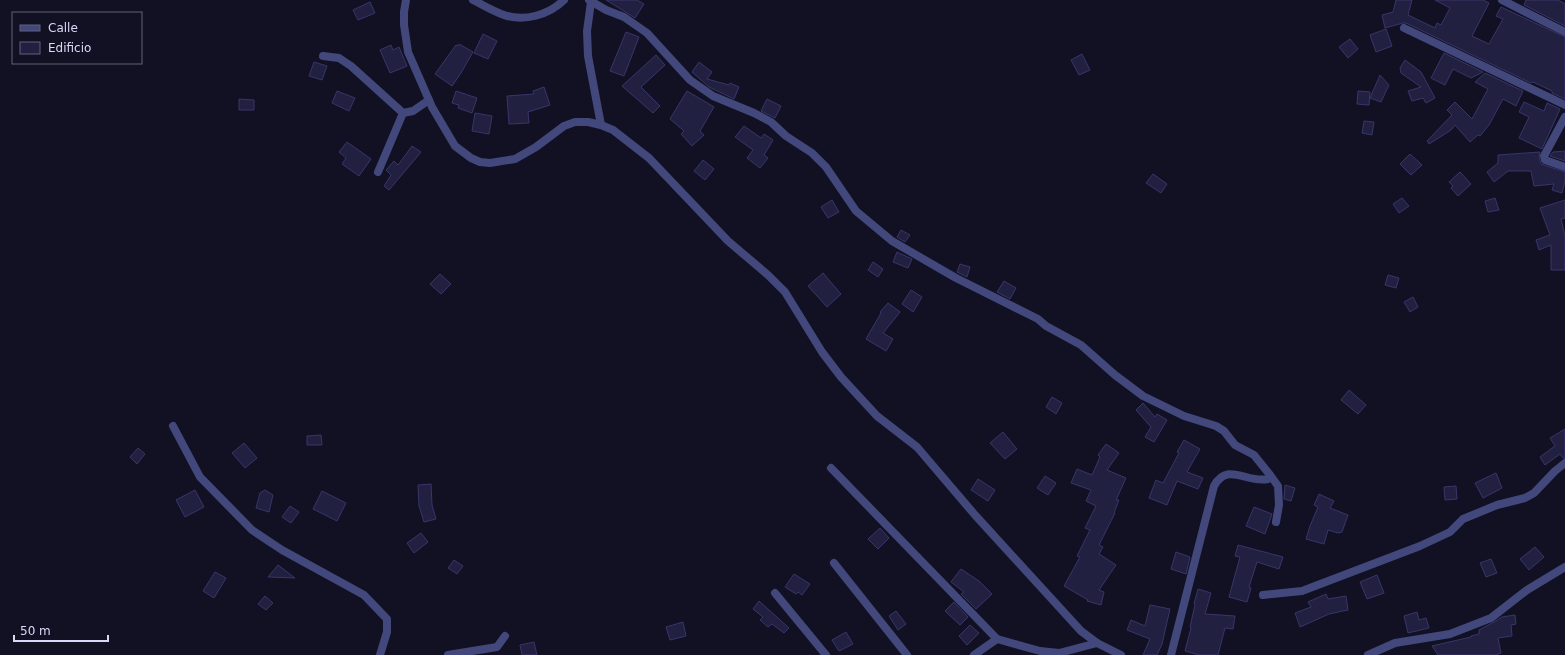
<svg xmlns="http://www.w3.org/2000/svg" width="1565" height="655" font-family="'DejaVu Sans',sans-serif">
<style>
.building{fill:#222041;stroke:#38356a}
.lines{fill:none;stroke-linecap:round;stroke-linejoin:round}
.minor{stroke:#42487c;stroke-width:8}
.tertiary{stroke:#42487c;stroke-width:8}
</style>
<rect width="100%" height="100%" fill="#121123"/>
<g class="building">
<polygon points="606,0 637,0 644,4 635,18"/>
<polygon points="1396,0 1412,0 1408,15 1435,28 1437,23 1441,25 1450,8 1435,0 1483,0 1489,3 1472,36 1489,44 1503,19 1496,16 1501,7 1565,37 1565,99 1552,93 1552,91 1533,82 1531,83 1406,23 1403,23 1385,28 1382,15 1393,12"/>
<polygon points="1526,0 1558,0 1565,4 1565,26 1524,5"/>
<polygon points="370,2 375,13 358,20 353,10"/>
<polygon points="1386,29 1392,46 1376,52 1370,35"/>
<polygon points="626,32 639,37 624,76 610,71"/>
<polygon points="483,34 497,41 488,59 474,53"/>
<polygon points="1350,39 1358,49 1348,58 1339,47"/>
<polygon points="459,44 473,52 461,73 452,86 435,74 456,45 458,46"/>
<polygon points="391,45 393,50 399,47 407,66 390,73 380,50"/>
<polygon points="1444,53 1483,72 1471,78 1453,69 1445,85 1431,78"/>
<polygon points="1082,54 1090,70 1079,75 1071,60"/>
<polygon points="656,55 665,65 641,87 660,106 653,113 622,86"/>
<polygon points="1405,60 1421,72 1435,98 1426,103 1423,98 1412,101 1408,91 1421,87 1401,73 1400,68"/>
<polygon points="314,62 327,66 322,80 309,76"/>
<polygon points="699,62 712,72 707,79 729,85 730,83 739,87 734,99 709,87 692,72"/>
<polygon points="1485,73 1523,91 1516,106 1503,99 1489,125 1480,136 1478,135 1470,142 1455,125 1451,130 1429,144 1427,141 1452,115 1447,110 1455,102 1472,119 1488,89 1475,82"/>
<polygon points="1380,75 1389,85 1381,102 1370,98"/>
<polygon points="544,87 550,105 528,112 529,123 509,124 507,96 534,94 533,91"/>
<polygon points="337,91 355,98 349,111 332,103"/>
<polygon points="456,91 477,98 472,113 458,108 459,105 452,103"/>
<polygon points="687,91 714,107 700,131 704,135 692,146 681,134 684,131 670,119"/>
<polygon points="1358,91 1370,92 1369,105 1357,104"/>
<polygon points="239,99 254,100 254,110 239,110"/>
<polygon points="767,99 781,106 775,118 761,111"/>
<polygon points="1524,102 1544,111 1547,103 1560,109 1542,149 1519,138 1529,117 1519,112"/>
<polygon points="475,113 492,116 489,134 472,131"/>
<polygon points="1364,121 1374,122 1372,135 1362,133"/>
<polygon points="744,126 761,138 764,134 773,140 764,155 768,158 760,168 747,158 753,150 735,137"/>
<polygon points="347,142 371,159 359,176 342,164 346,158 339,152"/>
<polygon points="412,146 421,152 389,190 384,186 391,175 386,170 394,161 398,165"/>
<polygon points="1565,151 1565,161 1550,156 1553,152"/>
<polygon points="1540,152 1539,157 1541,164 1565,172 1565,181 1562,193 1552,190 1554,184 1534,186 1531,171 1508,171 1494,182 1487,172 1498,163 1498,155"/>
<polygon points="1410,154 1422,165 1411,175 1400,164"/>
<polygon points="703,160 714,169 705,180 694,171"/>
<polygon points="1460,172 1471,184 1458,196 1451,188 1453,186 1449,182"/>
<polygon points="1153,174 1167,184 1161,193 1146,183"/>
<polygon points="1402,198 1409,206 1399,213 1393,204"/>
<polygon points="1495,198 1499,210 1488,212 1485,201"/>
<polygon points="832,200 839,212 828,218 821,207"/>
<polygon points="1565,200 1565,218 1561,219 1565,236 1565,270 1551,270 1551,245 1539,250 1536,240 1550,235 1540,208"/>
<polygon points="901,230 910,235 905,242 897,237"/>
<polygon points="897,252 912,259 908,268 893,262"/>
<polygon points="873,262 883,269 878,277 868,270"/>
<polygon points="960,264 970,267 967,277 957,272"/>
<polygon points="823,273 841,294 827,307 808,286"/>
<polygon points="440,274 451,284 441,294 430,284"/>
<polygon points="1388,275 1399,278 1396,288 1385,285"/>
<polygon points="1004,281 1016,288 1010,299 997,292"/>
<polygon points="911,290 922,297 913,312 902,304"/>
<polygon points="1413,297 1418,307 1410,312 1404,302"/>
<polygon points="888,303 900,312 883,333 893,339 886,351 866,339 881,313 880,312"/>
<polygon points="1349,390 1366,405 1358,414 1341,400"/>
<polygon points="1052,397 1062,403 1056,414 1046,407"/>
<polygon points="1143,403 1155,417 1157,414 1167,420 1154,442 1145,437 1151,427 1136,410"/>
<polygon points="1565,429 1565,458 1563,458 1560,454 1545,465 1540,457 1555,446 1550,438"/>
<polygon points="1003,432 1017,449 1005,459 990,443"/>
<polygon points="321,435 322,445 307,445 307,436"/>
<polygon points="1184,440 1200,449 1187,472 1203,478 1198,489 1177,481 1167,505 1149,498 1156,480 1163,483 1179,453 1177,452"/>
<polygon points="244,443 257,458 245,468 232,453"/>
<polygon points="1106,444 1119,453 1107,470 1126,478 1116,500 1119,500 1114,513 1115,513 1099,545 1103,547 1099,554 1116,565 1099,590 1104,592 1101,605 1087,601 1088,600 1064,586 1080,557 1077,556 1090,530 1085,528 1096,506 1086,501 1091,490 1071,483 1077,469 1092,475 1100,457 1098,455"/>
<polygon points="138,448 145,454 137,464 130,457"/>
<polygon points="1496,473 1502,488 1483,498 1475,483"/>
<polygon points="1045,476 1056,483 1048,495 1037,488"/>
<polygon points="978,479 995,490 988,501 971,490"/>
<polygon points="431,484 432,505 436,519 424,522 419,506 418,485"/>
<polygon points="1285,485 1295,488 1291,501 1284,499"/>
<polygon points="1456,486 1457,499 1445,500 1444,487"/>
<polygon points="195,490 204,507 185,517 176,500"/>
<polygon points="265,490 273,495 269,512 256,508 260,493"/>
<polygon points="322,491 346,503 337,521 313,509"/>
<polygon points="1319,494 1334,501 1330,508 1348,515 1342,532 1338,533 1328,530 1324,544 1306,539 1310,526 1318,507 1314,505"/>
<polygon points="290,506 299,512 291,523 282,517"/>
<polygon points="1254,507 1272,514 1265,534 1246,526"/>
<polygon points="880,528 889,538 878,549 868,539"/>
<polygon points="421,533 428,542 414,553 407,543"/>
<polygon points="1238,545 1283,557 1279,569 1257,562 1249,587 1251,588 1247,602 1229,597 1240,557 1235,556"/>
<polygon points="1535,547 1544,557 1529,570 1520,559"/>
<polygon points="1176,552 1190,557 1186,574 1171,569"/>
<polygon points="1491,559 1497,573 1486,577 1480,563"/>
<polygon points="454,560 463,566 457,574 448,568"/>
<polygon points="278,565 295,578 268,577"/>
<polygon points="961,569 979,581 992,594 976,609 961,594 964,592 951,582"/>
<polygon points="215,572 226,578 214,598 203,591"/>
<polygon points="794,574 810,584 802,595 798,592 796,594 785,587"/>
<polygon points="1377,575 1384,593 1367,599 1360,582"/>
<polygon points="1198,589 1211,593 1205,614 1235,616 1233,629 1225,628 1218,655 1199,655 1185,651 1191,628 1190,627 1195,605 1194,604"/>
<polygon points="1326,594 1328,599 1346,596 1348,610 1329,614 1300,627 1295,613 1311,607 1308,602"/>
<polygon points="265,596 273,603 266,610 258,604"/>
<polygon points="759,601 789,628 784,633 772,624 768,627 760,620 763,617 753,609"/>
<polygon points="954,602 968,617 960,625 945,611"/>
<polygon points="1150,605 1170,609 1162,644 1157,655 1143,655 1150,639 1127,630 1131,620 1145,626"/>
<polygon points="896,611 906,624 898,630 889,616"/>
<polygon points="1417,612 1419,620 1426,618 1429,628 1408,633 1404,616"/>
<polygon points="1515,615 1516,624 1511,625 1512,636 1498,638 1501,653 1496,655 1438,655 1432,646 1471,637 1471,636 1479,634 1479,630 1494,622 1502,617"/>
<polygon points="683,622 686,636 670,640 666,627"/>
<polygon points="970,625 979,633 967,645 959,636"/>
<polygon points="846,632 853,644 839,651 832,640"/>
<polygon points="534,642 537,655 522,655 520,645"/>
</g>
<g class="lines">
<g class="minor">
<path d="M473,0C483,5 493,11 504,15C524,22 549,15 564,0"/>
<path d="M589,0L606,10L624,17L647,33L690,80L713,96L754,113L771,122L786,136L812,153L826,167L856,211L892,241L956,278L1038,319L1046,326L1081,345L1115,375L1143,396L1184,416L1216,426L1224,431L1235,445L1254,455L1270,475L1268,479C1247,484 1228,461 1214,486L1171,655"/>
<polyline points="1502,0 1565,32"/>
<polyline points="591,2 587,31 588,56 601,125"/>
<polyline points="1404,28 1565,105"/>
<polyline points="323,56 339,58 351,66 403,113 413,111 429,100"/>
<polyline points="1565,117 1544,156 1545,160 1565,167"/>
<polyline points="378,172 403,113"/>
<polyline points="173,426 200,477 252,530 282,550 364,595 387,619 387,632 380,655"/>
<polyline points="831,468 997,639"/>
<polyline points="1270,475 1278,486 1279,505 1276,522"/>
<polyline points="834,563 907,655"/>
<polyline points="775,593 826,655"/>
<polyline points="1263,595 1302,591 1420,546 1450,532 1463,519 1497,505 1525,498 1534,493 1555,471 1565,463"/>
<polyline points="448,655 497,647 505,636"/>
<polyline points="974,655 997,639 1040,651 1059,653 1097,643"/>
</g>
<g class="tertiary">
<polyline points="406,0 404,12 404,25 408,52 432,107 455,146 471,158 480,162 490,163 515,159 536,147 564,126 575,122 588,122 601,125 613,130 649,158 728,241 768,275 785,292 822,352 841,377 877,416 917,447 975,515 1081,631 1097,643 1121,655"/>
<polyline points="1368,655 1395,643 1450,634 1491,618 1527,590 1565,567"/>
</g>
</g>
<rect x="12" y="12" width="130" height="52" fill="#121123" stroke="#616179"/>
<rect x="20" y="25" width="20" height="6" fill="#42487c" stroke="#616179"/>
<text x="48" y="32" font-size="12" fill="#d8d9fa">Calle</text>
<rect x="20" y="42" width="20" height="12" fill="#222041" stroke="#616179"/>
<text x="48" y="52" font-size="12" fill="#d8d9fa">Edificio</text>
<path d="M14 635v6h94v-6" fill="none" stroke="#d8d9fa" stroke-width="2"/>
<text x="20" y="635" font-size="12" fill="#d8d9fa" stroke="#121123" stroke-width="3" paint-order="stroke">50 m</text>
</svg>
